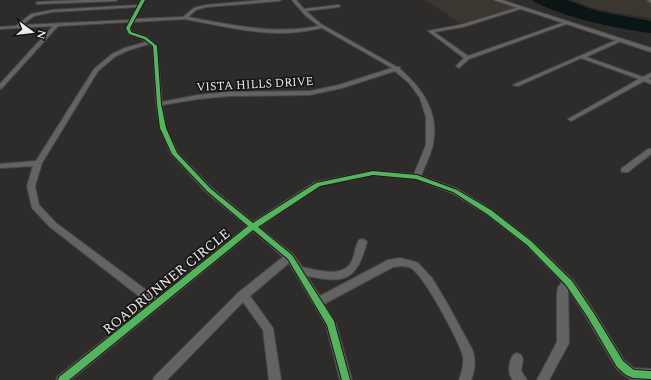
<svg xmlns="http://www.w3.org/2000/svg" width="651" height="380" font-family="Spectral,serif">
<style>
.built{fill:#3c3631}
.water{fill:#0a1616}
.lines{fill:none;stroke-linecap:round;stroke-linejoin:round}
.minor-casing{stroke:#494847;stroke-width:2}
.tertiary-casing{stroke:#494847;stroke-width:2}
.secondary-casing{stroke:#494847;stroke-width:2}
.minor{fill:#646363;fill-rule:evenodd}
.tertiary{fill:#646363;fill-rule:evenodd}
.secondary{fill:#646363;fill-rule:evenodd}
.cycleway-casing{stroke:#161514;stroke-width:2}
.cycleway{fill:#56b35d;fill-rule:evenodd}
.labels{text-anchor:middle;stroke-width:3.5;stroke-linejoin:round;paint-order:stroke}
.far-street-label{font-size:12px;fill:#edebea;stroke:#161514}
.street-label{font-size:14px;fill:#edebea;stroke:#161514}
</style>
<rect width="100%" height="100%" fill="#2d2c2b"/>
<g class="built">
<polygon points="425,0 492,0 513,7 513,9 460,23"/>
<polygon points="573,0 648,0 651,2 651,18 611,12 590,7"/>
</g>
<path class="water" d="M532,0H567L597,11L651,21V33C618,29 559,17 532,0Z"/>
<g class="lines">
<defs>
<g id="minor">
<polygon points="84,0 117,0 115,1 38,4 36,3 38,2"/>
<path d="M141,0H145L135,19L183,17L194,8L206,5L264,0H281L279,1L206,7L196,10L188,17C231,25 274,35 319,26L306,16L292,0H296L304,9L339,5L340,6L338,7L306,11L321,24L397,67H400V69C423,89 439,112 433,144C431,155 425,165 421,176L458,189L492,210L532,241L573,280L594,311L624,360L634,368L651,369V380H633L625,376L616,368L586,317L568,289L569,343L549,380H537L557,342V294L558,287L562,282L526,245L486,214L452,193L416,179L373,175L320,186L259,227L293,254L302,267C317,270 343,279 352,261C355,254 355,246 359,240L362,239L365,240L367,242C356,281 346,284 307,276L320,296L388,260L400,258L412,261L418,263L432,278L447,303L472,349C476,359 475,370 471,380H459C462,372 465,361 462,353C456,336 425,277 411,268C406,265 399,266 393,267L324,304L336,324L352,380H340L326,325L289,263L250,296L273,328L281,380H269L263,330L243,302L167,380H153L155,376L239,292L283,257L253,231L71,380H56L58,376L149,304L50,227L32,208L27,186L33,166L0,168V164L36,161L94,69L112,54L125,48L146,42L143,39L128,34L126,28L129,22L58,26L2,88L0,89V84L53,26L0,29V27L16,26L31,14L52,10L138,5ZM137,7L130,20L22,25L34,16L52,12ZM184,19C214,24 248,33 279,33C294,33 308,31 322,28L392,68L339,85L310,91L229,92L198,95L162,102L157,46L147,37L132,32L130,28L133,22ZM149,44L153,46L156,104L160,128L171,154L206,192L247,226L157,298L56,223L39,205L35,186L42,163L98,71L116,56L129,50ZM395,71L409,83L420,98L426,117V145L414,174L373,171L315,182L253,222L212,188L178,153L166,128L162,105L198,99L229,96L310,95L342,88Z"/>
<polygon points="520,7 523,8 463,27 434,32 468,56 565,22 569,23 469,59 459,68 456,66 464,58 428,31 460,25"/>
<polygon points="619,39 621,40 621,41 586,57 643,77 651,73 651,77 648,79 651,80 651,84 644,81 573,120 571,121 568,119 639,79 581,58 518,86 513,85"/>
<polygon points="648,149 651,149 651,154 628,172 622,172 621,170 622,168"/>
<path d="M517,353L521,355L523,359L521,371L527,380H513C507,373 509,363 513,355Z"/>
</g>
<polygon id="tertiary" points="494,0 502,0 651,48 651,52"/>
<polygon id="secondary" points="647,0 651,0 651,3"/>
</defs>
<use href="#minor" class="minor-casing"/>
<use href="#tertiary" class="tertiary-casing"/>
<use href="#secondary" class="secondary-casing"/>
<use href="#minor" class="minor"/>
<use href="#tertiary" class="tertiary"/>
<use href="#secondary" class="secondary"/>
<defs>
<polygon id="cycleway" points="141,0 145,0 130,28 131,32 146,37 157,46 161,104 166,128 177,153 211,189 253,223 316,183 373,171 417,175 457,190 491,210 531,241 572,281 593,312 623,361 634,370 651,371 651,379 633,378 626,375 617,367 587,316 566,285 527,245 487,214 453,192 416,179 373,175 320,186 258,227 292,255 334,321 350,380 342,380 327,325 288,259 253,230 69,380 58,380 59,377 248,226 207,191 172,154 160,128 157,104 153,46 144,39 129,34 126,28"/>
</defs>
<use href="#cycleway" class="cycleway-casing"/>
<use href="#cycleway" class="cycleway"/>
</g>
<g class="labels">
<g class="far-street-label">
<text transform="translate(255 84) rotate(-3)" y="4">VISTA HILLS DRIVE</text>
</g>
<g class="street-label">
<text transform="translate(166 281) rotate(-39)" y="5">ROADRUNNER CIRCLE</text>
</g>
</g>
<g transform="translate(32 32) rotate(105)" stroke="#161514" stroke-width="3" paint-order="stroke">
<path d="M0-3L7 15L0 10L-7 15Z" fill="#edebea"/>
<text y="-6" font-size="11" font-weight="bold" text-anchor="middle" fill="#edebea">N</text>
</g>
</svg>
